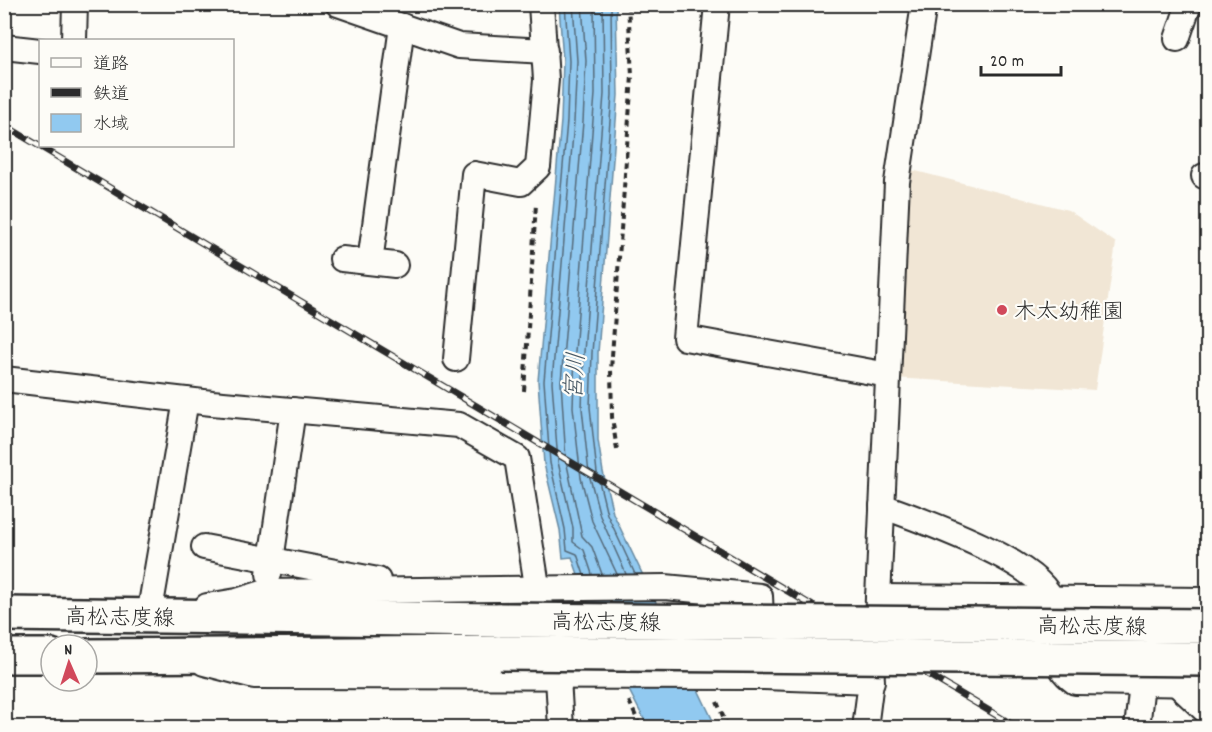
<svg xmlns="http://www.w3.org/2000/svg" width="1212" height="732" font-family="Dekko,'Klee One',sans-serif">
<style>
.built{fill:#f1e6d5}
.water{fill:#91c9f0;stroke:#688aa1;stroke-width:1.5}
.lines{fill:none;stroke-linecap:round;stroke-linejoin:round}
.shore{stroke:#546a7a;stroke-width:1.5}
.street-casing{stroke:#2b2b2b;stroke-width:28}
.secondary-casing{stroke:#2b2b2b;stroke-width:38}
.path{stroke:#2b2b2b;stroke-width:4;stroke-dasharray:6 4.5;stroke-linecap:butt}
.street{stroke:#fdfcf7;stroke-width:24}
.secondary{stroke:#fdfcf7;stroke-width:33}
.rail-casing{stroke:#2b2b2b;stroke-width:7}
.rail{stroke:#fdfcf7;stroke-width:4.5;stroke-dasharray:14;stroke-linecap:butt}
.secondary-bridge-casing{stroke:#2b2b2b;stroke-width:38;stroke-linecap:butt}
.secondary-bridge{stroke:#fdfcf7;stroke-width:33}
.poi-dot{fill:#d1495b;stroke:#fdfcf7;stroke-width:2}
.labels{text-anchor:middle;stroke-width:4.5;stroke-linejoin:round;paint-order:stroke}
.poi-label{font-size:22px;fill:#2b2b2b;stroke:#fdfcf7;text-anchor:start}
.street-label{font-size:22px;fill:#2b2b2b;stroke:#fdfcf7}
.water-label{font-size:24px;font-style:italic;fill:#4a5a66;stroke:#fdfcf7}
</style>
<rect width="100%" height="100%" fill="#fdfcf7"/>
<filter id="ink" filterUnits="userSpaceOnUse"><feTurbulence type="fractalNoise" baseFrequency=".0167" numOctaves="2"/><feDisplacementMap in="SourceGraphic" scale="12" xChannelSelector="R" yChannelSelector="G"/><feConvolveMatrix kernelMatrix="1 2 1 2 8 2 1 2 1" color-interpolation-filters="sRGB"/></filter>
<g filter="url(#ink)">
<polygon class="built" points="904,168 1068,210 1116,243 1095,390 893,378"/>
<polygon class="water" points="559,5 616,5 618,95 598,353 598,440 603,472 613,513 716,727 648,727 617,667 604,649 572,557 563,558 560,530 544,464 538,381 561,121 563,61"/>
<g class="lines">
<g class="shore">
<polyline points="565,4 569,61 567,121 544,381 550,463 565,529 567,550 577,554 584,575"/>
<polyline points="573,4 577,61 574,122 552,382 558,462 573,528 573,542 584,550 592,574"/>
<polyline points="582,4 586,61 583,122 561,382 566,460 582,536 592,547 602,574"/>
<polyline points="594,4 595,94 575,352 573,407 581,478 592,521 617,574"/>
<polyline points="603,4 604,94 584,352 582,408 589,474 600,516 626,574"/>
<polyline points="611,4 612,95 592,353 590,407 597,473 607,514 635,574"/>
</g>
<defs>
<g id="street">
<polyline points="338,4 459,46 545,51"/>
<polyline points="717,4 685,338 888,375"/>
<polyline points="1177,39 1189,4"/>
<polyline points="74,40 75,4"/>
<polyline points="4,47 40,51"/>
<polyline points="1204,176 1208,177"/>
<polyline points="342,259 395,265"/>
<polyline points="370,262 402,26"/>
<polyline points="456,359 474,174 521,183 538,167 546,80 541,4"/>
<polyline points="4,379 212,403 459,425 517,458 540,605"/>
<path d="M882,506C918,519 1042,562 1052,601C1057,618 1055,655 1062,669C1065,674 1071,679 1075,682L1208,684"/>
<polyline points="204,547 378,580"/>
<polyline points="269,574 293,410"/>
<polyline points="878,597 1208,600"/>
<polyline points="207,606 237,601 266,592 665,587 760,596 764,677 872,681"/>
<polyline points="164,614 149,616 186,400"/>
<polyline points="548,639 558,678 561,728"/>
<polyline points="204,663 254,676 764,677"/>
<polyline points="1177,684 1208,713"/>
<polyline points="865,728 876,642 897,182 924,4"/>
<polyline points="1137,728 1142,683"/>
</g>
<g id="secondary">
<polyline points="4,614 500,620"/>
<polyline points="4,656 51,656"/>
<polyline points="87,656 500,653"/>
</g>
</defs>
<use href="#street" class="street-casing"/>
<use href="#secondary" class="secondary-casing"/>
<g class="path">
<polyline points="524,391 536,204"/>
<polyline points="617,450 612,417 611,370 632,76 628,4"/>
<polyline points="629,701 641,728"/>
<polyline points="717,702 728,728"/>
</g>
<use href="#street" class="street"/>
<use href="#secondary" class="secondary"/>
<defs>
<polyline id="rail" points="4,125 1018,728"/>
</defs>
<use href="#rail" class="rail-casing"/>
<use href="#rail" class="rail"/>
<defs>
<g id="secondary-bridge">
<polyline points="500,620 1208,626"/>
<polyline points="500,653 1208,659"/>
</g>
</defs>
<use href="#secondary-bridge" class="secondary-bridge-casing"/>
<use href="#secondary-bridge" class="secondary-bridge"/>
</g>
</g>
<circle class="poi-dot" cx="1002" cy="310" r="6"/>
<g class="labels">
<g class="poi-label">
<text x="1014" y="318">木太幼稚園</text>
</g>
<g class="street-label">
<text transform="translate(120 616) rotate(1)" y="8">高松志度線</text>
<text transform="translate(606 621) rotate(1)" y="8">高松志度線</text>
<text transform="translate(1092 625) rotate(1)" y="8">高松志度線</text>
</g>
<g class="water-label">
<text transform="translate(574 376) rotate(-86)" y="8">宮川</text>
</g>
</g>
<rect width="1212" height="732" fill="none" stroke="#fdfcf7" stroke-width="24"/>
<rect x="12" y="12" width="1188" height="708" fill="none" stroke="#2b2b2b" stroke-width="2" filter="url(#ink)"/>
<rect x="39" y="39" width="195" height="108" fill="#fdfcf7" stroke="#a9a8a5" stroke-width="1.5"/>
<rect x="51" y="58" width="30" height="9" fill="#fdfcf7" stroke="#a9a8a5" stroke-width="1.5"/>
<text x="93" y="69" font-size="18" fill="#2b2b2b">道路</text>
<rect x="51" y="88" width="30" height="9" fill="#2b2b2b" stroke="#a9a8a5" stroke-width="1.5"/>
<text x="93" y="99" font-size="18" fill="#2b2b2b">鉄道</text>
<rect x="51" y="114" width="30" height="18" fill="#91c9f0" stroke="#a9a8a5" stroke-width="1.5"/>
<text x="93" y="129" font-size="18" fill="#2b2b2b">水域</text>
<g transform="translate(69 663) rotate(357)"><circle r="28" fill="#fdfcf7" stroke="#a9a8a5" stroke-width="1.5"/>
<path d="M0-4.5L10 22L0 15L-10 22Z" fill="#d1495b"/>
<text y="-9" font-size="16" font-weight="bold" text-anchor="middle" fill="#2b2b2b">N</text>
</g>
<path d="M981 66v9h80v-9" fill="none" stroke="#2b2b2b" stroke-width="3"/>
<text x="990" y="66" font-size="18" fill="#2b2b2b" stroke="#fdfcf7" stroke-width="4.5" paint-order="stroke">20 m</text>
</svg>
